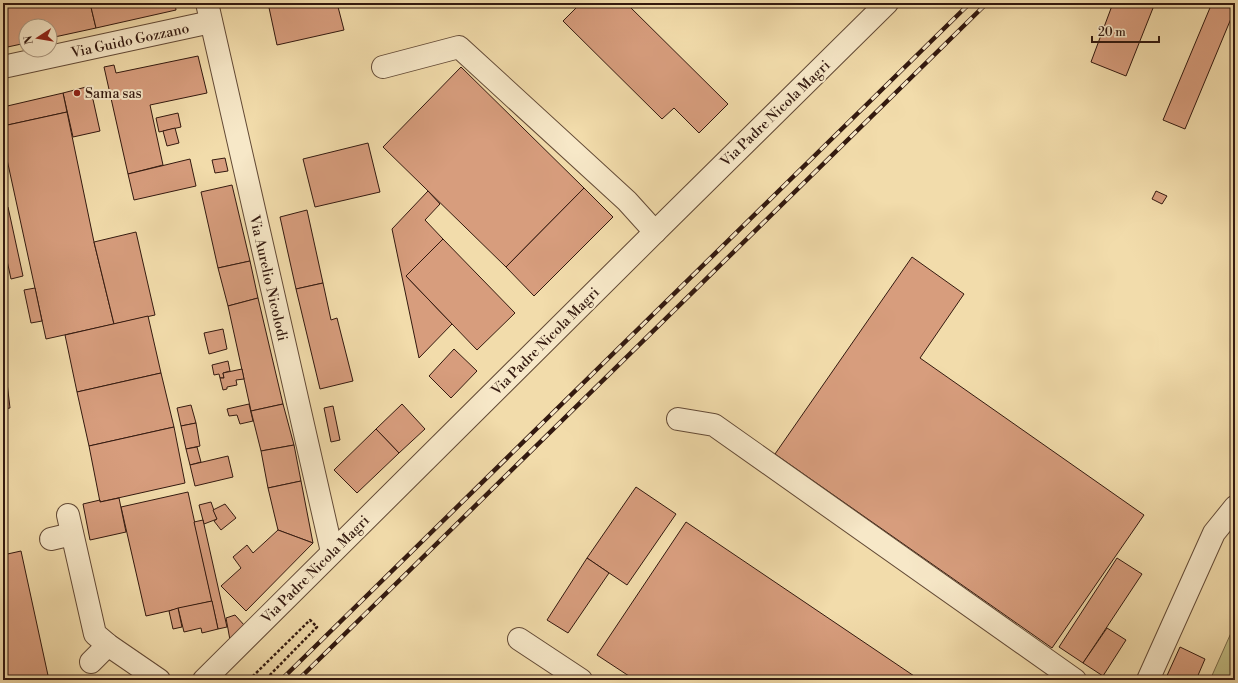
<svg xmlns="http://www.w3.org/2000/svg" width="1238" height="683" font-family="'Libre Bodoni',serif">
<style>
.green{fill:#c2be84;stroke:#7a6c4a}
.building{fill:#d79d7d;stroke:#33190f}
.lines{fill:none;stroke-linecap:round;stroke-linejoin:round}
.minor-casing{stroke:#634a36;stroke-width:24}
.path{stroke:#33190f;stroke-width:2.5;stroke-dasharray:3 2;stroke-linecap:butt}
.minor{stroke:#f7e8c8;stroke-width:22}
.rail-casing{stroke:#33190f;stroke-width:4.5}
.rail{stroke:#f7e8c8;stroke-width:3;stroke-dasharray:9;stroke-linecap:butt}
.poi-dot{fill:#8f2418;stroke:#f7e8c8;stroke-width:1.5}
.labels{text-anchor:middle;stroke-width:4;stroke-linejoin:round;paint-order:stroke}
.street-label{font-size:14px;fill:#33190f;stroke:#f7e8c8}
.poi-label{font-size:14px;fill:#33190f;stroke:#f7e8c8;text-anchor:start}
</style>
<rect width="100%" height="100%" fill="#f2dcab"/>
<filter id="stains"><feTurbulence type="fractalNoise" baseFrequency=".005" numOctaves="4"/><feColorMatrix values="0 0 0 0 .2 0 0 0 0 .09 0 0 0 0 .02 0 0 0 .5 -.17"/></filter>
<radialGradient id="worn" r=".72"><stop offset=".6" stop-color="#630" stop-opacity="0"/><stop offset="1" stop-color="#630" stop-opacity=".3"/></radialGradient>
<polygon class="green" points="1235,624 1235,680 1210,680"/>
<g class="building">
<polygon points="3,3 90,3 96,28 50,38 50,26 26,26 26,43 3,48"/>
<polygon points="90,3 107,3 108,7 125,3 175,3 176,10 96,28"/>
<polygon points="176,3 192,3 177,6"/>
<polygon points="268,3 337,3 344,30 277,45"/>
<polygon points="581,3 626,3 728,104 699,133 674,108 662,119 563,21"/>
<polygon points="1113,3 1155,3 1126,76 1091,62"/>
<polygon points="1212,3 1235,3 1235,9 1185,129 1163,120"/>
<polygon points="198,56 207,93 150,105 163,165 128,174 104,67 114,65 116,73"/>
<polygon points="461,67 584,188 506,267 383,147"/>
<polygon points="90,86 100,131 73,137 63,93"/>
<polygon points="63,93 67,112 3,126 3,107"/>
<polygon points="67,112 94,242 114,324 46,339 3,141 3,126"/>
<polygon points="178,113 181,127 159,132 156,118"/>
<polygon points="175,128 179,143 167,146 163,131"/>
<polygon points="368,143 380,192 315,207 303,159"/>
<polygon points="225,158 228,171 215,173 212,160"/>
<polygon points="190,159 196,186 134,200 128,174"/>
<polygon points="232,185 250,261 218,268 201,192"/>
<polygon points="584,188 613,217 534,296 506,267"/>
<polygon points="428,191 440,204 425,220 443,239 406,276 452,324 419,358 392,229"/>
<polygon points="1156,191 1167,196 1162,204 1152,199"/>
<polygon points="8,207 23,276 11,279 3,242 3,208"/>
<polygon points="307,210 323,283 296,289 280,217"/>
<polygon points="136,232 155,315 114,324 94,242"/>
<polygon points="443,239 515,313 477,350 406,276"/>
<polygon points="912,257 964,294 920,358 1144,515 1052,648 775,454"/>
<polygon points="250,261 258,298 228,306 218,268"/>
<polygon points="323,283 331,320 337,318 353,381 320,389 296,289"/>
<polygon points="35,288 42,321 31,323 24,290"/>
<polygon points="258,298 283,404 251,411 228,306"/>
<polygon points="148,316 161,373 77,392 65,335"/>
<polygon points="223,329 227,349 209,354 204,333"/>
<polygon points="3,348 6,374 3,374"/>
<polygon points="454,349 477,371 451,398 429,376"/>
<polygon points="228,361 230,371 223,373 224,378 220,378 219,374 214,375 212,365"/>
<polygon points="242,369 244,379 236,380 237,385 227,387 227,389 223,390 220,378 224,378 223,373"/>
<polygon points="161,373 174,427 89,446 77,392"/>
<polygon points="3,374 6,374 10,408 3,409"/>
<polygon points="249,404 253,421 240,424 237,415 229,416 227,409"/>
<polygon points="283,404 294,445 261,451 251,411"/>
<polygon points="402,404 425,429 399,453 376,429"/>
<polygon points="191,405 196,423 181,426 177,408"/>
<polygon points="333,406 340,440 331,442 324,408"/>
<polygon points="196,423 200,446 186,449 181,426"/>
<polygon points="174,427 185,483 100,502 89,446"/>
<polygon points="376,429 399,453 357,493 334,470"/>
<polygon points="294,445 301,481 268,488 261,451"/>
<polygon points="197,447 201,462 190,465 186,449"/>
<polygon points="228,456 233,477 195,486 190,465"/>
<polygon points="301,481 313,543 278,530 268,488"/>
<polygon points="636,487 676,514 627,585 587,558"/>
<polygon points="188,492 212,601 146,616 121,507"/>
<polygon points="119,498 126,532 90,540 83,504 100,500 100,502"/>
<polygon points="211,502 217,519 204,524 199,505"/>
<polygon points="225,504 236,518 221,530 214,521 217,519 213,510"/>
<polygon points="203,520 227,627 218,629 194,522"/>
<polygon points="686,522 920,680 635,680 597,655"/>
<polygon points="278,530 313,543 246,611 221,586 241,568 233,557 247,545 253,553"/>
<polygon points="21,551 49,680 8,680 3,660 3,555"/>
<polygon points="587,558 609,573 568,633 547,620"/>
<polygon points="1117,558 1142,574 1083,663 1059,647"/>
<polygon points="212,601 218,629 202,633 201,628 184,632 178,608"/>
<polygon points="178,608 182,627 173,629 169,611"/>
<polygon points="235,615 245,626 230,640 226,618"/>
<polygon points="1107,628 1126,640 1103,676 1083,663"/>
<polygon points="1180,647 1205,659 1196,680 1165,680"/>
<polygon points="3,660 8,680 3,680"/>
</g>
<g class="lines">
<defs>
<g id="minor">
<polyline points="207,3 332,552"/>
<polyline points="3,67 211,22"/>
<polyline points="383,67 459,47 627,201 655,232"/>
<polyline points="678,419 714,425 1075,680"/>
<polyline points="68,515 95,634 108,645 159,680"/>
<polyline points="51,539 72,534"/>
<polyline points="519,639 581,680"/>
<polyline points="91,662 108,645"/>
<polyline points="204,680 655,232 887,3"/>
<polyline points="1148,680 1214,533 1235,507"/>
</g>
</defs>
<use href="#minor" class="minor-casing"/>
<polyline class="path" points="249,680 310,620 317,627 265,680"/>
<use href="#minor" class="minor"/>
<defs>
<g id="rail">
<polyline points="281,680 970,3"/>
<polyline points="298,680 987,3"/>
</g>
</defs>
<use href="#rail" class="rail-casing"/>
<use href="#rail" class="rail"/>
</g>
<circle class="poi-dot" cx="77" cy="93" r="4"/>
<g class="labels">
<g class="street-label">
<text transform="translate(130 40) rotate(-12)" y="5">Via Guido Gozzano</text>
<text transform="translate(775 113) rotate(-44)" y="5">Via Padre Nicola Magri</text>
<text transform="translate(269 278) rotate(77)" y="5">Via Aurelio Nicolodi</text>
<text transform="translate(545 341) rotate(-45)" y="5">Via Padre Nicola Magri</text>
<text transform="translate(315 569) rotate(-45)" y="5">Via Padre Nicola Magri</text>
</g>
<g class="poi-label">
<text x="85" y="98">Sama sas</text>
</g>
</g>
<rect width="1238" height="683" fill="none" stroke="#f2dcab" stroke-width="16"/>
<rect x="4" y="4" width="1230" height="675" fill="none" stroke="#33190f" stroke-width="2"/>
<rect x="8" y="8" width="1222" height="667" fill="none" stroke="#33190f"/>
<g transform="translate(38 38) rotate(258)"><circle r="19" fill="#f7e8c8" stroke="#a9957e"/>
<path d="M0-3L7 15L0 10L-7 15Z" fill="#8f2418"/>
<text y="-6" font-size="11" font-weight="bold" text-anchor="middle" fill="#33190f">N</text>
</g>
<path d="M1092 36v6h67v-6" fill="none" stroke="#33190f" stroke-width="2"/>
<text x="1098" y="36" font-size="12" fill="#33190f" stroke="#f7e8c8" stroke-width="3" paint-order="stroke">20 m</text>
<rect width="100%" height="100%" filter="url(#stains)"/>
<rect width="100%" height="100%" fill="url(#worn)"/>
</svg>
